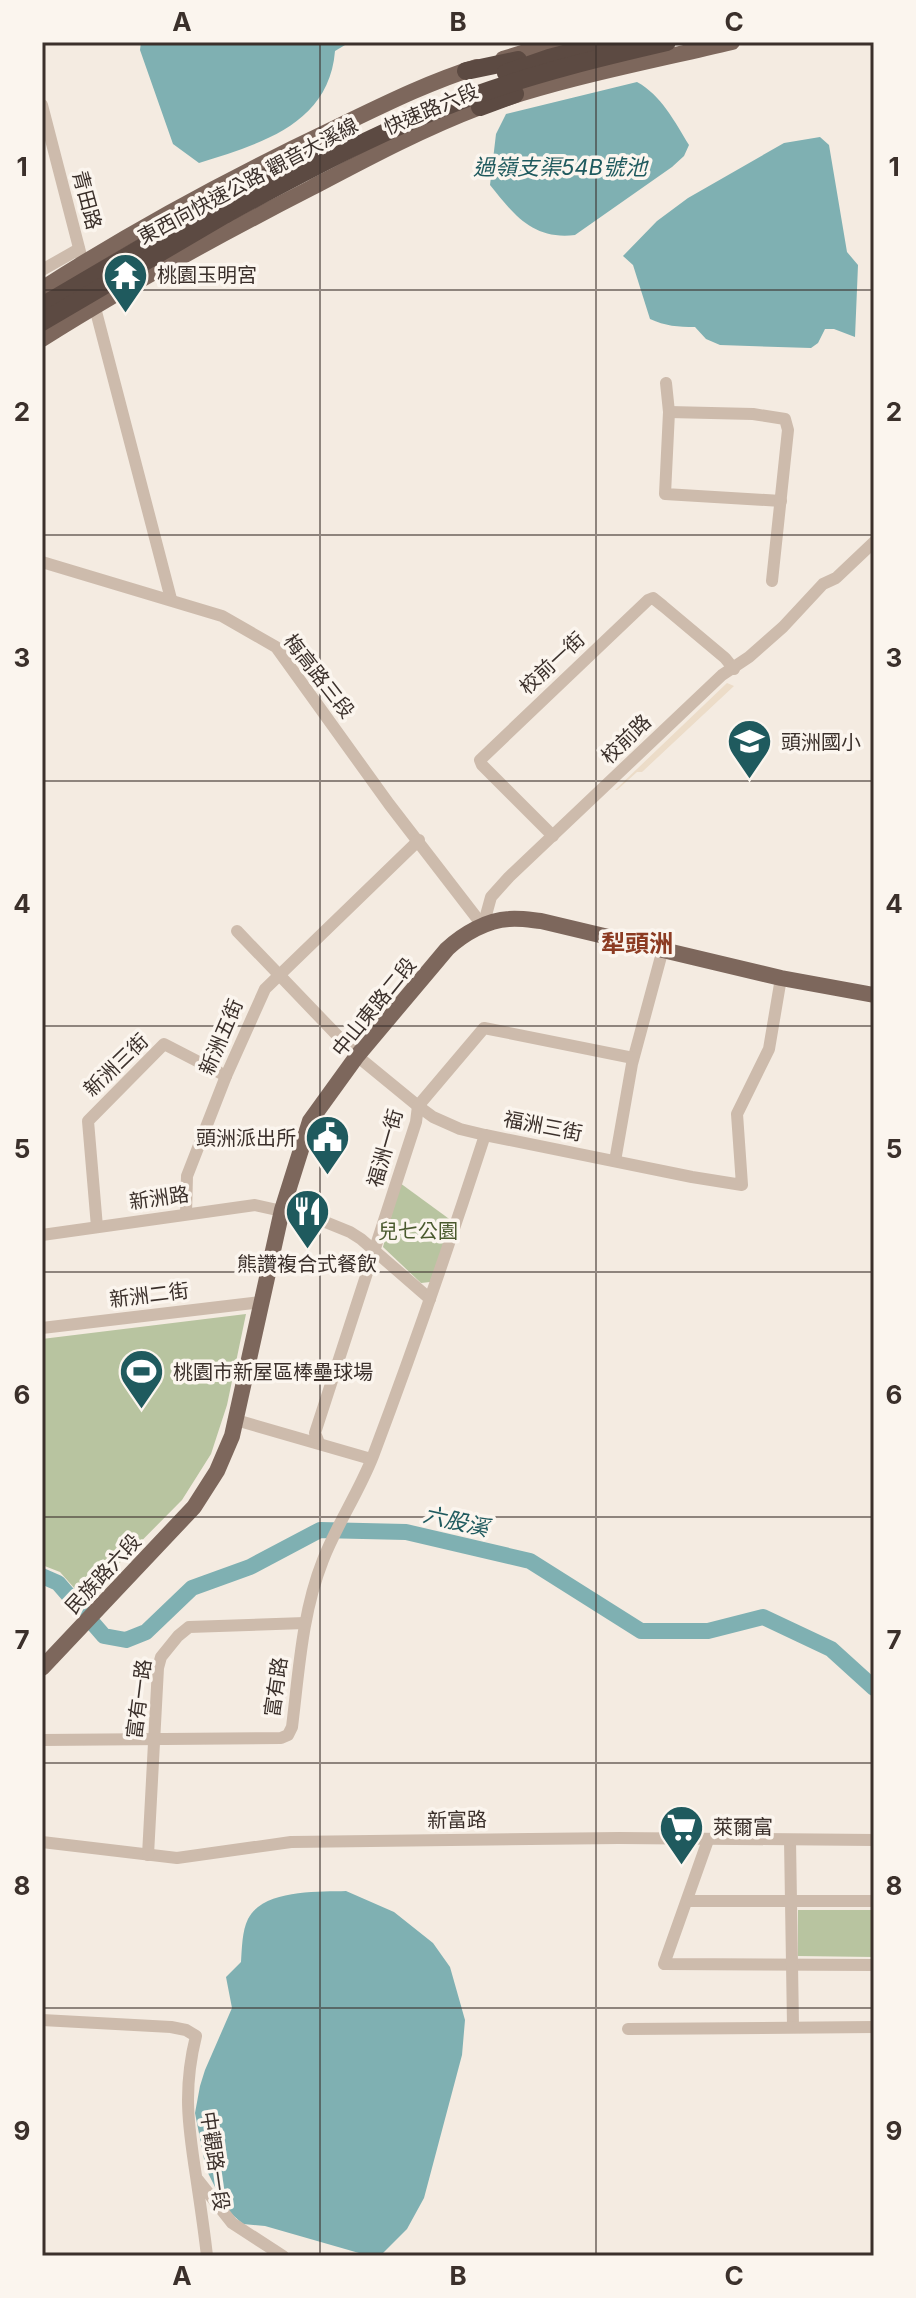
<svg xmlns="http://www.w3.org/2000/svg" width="916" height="2298" font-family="Inter,'Noto Sans TC',sans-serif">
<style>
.green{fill:#b8c4a0}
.plaza{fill:#ecdcc8}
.water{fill:#7fb0b2}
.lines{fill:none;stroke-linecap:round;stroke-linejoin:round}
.river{stroke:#7fb0b2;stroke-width:16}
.minor{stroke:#cdbbac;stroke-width:12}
.major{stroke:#7d675c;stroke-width:16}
.highway{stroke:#5c4a42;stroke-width:18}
.highway-bridge{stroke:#5c4a42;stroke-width:18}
.grid{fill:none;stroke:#3b302b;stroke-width:2;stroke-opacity:0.55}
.labels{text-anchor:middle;stroke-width:7;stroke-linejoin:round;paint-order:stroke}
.street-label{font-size:20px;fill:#3b302b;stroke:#fbf5ee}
.poi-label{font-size:20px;fill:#3b302b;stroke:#fbf5ee;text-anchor:start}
.park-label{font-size:20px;fill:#4a5a2e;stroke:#fbf5ee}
.water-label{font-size:22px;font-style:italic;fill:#1f5a5e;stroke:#fbf5ee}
.quarter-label{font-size:24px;font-weight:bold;fill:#8c3b22;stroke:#fbf5ee}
.neatline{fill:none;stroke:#3b302b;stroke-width:3}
.grid-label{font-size:26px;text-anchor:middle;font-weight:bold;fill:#3b302b}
</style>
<rect width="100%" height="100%" fill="#f4ebe1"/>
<g class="green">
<polygon points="400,1183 452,1221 430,1282 421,1283 383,1247"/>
<polygon points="246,1314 227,1405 211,1454 182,1500 84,1599 60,1572 42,1565 42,1339"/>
<polygon points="798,1910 874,1910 874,1957 798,1956"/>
</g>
<polygon class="plaza" points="727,683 734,686 642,772 637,772 617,790 615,790"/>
<g class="water">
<path d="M141,42H350L335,51C329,125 259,144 199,163L173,144L140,50Z"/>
<path d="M637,82C661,95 675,122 689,145L684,156L672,167L575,235C533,240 514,215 490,185L496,134L506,114Z"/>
<path d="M820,137L829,145L847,252L858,265L855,337L834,329H825L818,343L811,348L720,345L706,339L695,327C678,327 665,326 650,319L633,265L623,256L657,221L688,198L784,143Z"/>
<path d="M346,1891L394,1912L433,1943L450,1967L465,2020L462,2055L424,2198L407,2229L382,2254L359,2253L265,2226L243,2224L226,2209L206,2169L195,2113L200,2086L205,2070L232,2008L226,1977L241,1962C242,1948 242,1931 248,1919C263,1889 318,1892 346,1891Z"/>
</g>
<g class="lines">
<polyline class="river" points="42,1576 58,1583 104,1636 126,1640 146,1632 192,1588 250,1567 320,1530 406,1532 530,1561 641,1631 708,1631 763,1617 831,1649 874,1688"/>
<g class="minor">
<polyline points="42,105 85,271"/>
<polyline points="42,270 79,249"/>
<polyline points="93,300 171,599"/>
<polyline points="666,383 669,412 665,494 781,501"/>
<polyline points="669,412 753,414 785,419 788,430 772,581"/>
<polyline points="42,562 222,616 276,647 389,804 483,926"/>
<polyline points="553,836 482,765 480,760 648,600 653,598 663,606 725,658 734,669"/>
<polyline points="483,926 491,897 509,877 722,675 749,657 783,627 823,584 836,578 874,542"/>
<polyline points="237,931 357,1056 418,1106 433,1117 460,1129 485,1135 692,1177 742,1185 737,1114 769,1049 781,978"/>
<polyline points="615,1161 632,1064 663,949"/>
<polyline points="186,1213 187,1176 226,1076 265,989 419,840"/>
<polyline points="97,1227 88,1121 164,1044 226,1076"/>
<polyline points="42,1235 255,1205 318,1219 350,1232 361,1239 430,1299"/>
<polyline points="42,1328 261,1302"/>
<polyline points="236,1420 371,1459"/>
<polyline points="319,1443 315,1433 416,1122 418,1106 484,1028 633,1058"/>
<path d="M42,1740L281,1738L288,1735L292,1727C299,1670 302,1613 323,1560C337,1524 359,1492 373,1456C413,1350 450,1243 485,1135"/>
<polyline points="708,1840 664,1964 874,1965"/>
<polyline points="790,1840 793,2026"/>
<polyline points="42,1842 177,1858 291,1842 619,1838 874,1840"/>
<polyline points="148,1855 158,1668 161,1657 178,1636 189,1627 305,1623"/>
<polyline points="687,1901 874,1901"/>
<path d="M42,2020L171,2027L186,2030L196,2036C183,2088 188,2125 196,2176C200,2203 204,2229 207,2256"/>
<polyline points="628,2029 874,2027"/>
<polyline points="198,2180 232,2223 283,2256"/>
</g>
<g class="major">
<polyline points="503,59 558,42"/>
<path d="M42,289C135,229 232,177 331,130C379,107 426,83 477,67"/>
<path d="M42,339C129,284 219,235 311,188C366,159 422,129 480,107C561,78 648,62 732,42"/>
<path d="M42,1668L194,1507L217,1471L232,1436L282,1210L310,1121L357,1056L447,949C463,934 487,920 509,919C520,918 531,920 541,921L781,978L874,995"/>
</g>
<g class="highway">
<polyline points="466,71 518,60"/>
<polyline points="506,73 549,58 610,42"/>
<polyline points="480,107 515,94"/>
<polyline points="219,202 309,155"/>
<path d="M226,214C306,171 387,127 473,96C536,73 602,57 667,42"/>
</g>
<g class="highway-bridge">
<polyline points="42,306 219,202"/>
<polyline points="42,322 226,214"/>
</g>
</g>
<path class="grid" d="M320,42V2256M596,42V2256M42,290H874M42,535H874M42,781H874M42,1026H874M42,1272H874M42,1517H874M42,1763H874M42,2008H874"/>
<defs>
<symbol id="temple-pin" viewBox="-11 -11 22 30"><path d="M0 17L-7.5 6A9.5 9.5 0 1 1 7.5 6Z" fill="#1f5a5e" stroke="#fbf5ee"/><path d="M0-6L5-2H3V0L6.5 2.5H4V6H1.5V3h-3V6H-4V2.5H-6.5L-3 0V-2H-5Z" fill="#fff"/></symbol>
<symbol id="school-pin" viewBox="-11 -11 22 30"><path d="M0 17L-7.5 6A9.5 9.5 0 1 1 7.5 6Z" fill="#1f5a5e" stroke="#fbf5ee"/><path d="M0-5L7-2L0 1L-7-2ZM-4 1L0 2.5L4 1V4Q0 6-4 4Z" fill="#fff"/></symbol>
<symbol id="civic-pin" viewBox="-11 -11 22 30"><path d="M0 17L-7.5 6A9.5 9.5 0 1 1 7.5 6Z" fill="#1f5a5e" stroke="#fbf5ee"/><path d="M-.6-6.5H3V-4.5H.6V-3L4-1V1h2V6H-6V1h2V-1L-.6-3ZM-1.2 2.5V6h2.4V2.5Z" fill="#fff"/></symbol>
<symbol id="restaurant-pin" viewBox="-11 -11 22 30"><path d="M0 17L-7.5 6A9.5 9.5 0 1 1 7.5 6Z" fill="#1f5a5e" stroke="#fbf5ee"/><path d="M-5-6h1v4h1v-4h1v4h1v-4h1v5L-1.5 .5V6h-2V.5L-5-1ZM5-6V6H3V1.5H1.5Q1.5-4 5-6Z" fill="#fff"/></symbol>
<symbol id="stadium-pin" viewBox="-11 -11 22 30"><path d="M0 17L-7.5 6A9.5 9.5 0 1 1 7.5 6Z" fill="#1f5a5e" stroke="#fbf5ee"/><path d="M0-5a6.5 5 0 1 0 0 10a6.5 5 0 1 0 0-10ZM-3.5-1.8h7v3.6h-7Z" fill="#fff"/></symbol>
<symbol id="supermarket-pin" viewBox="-11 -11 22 30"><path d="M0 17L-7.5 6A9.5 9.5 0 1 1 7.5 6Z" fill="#1f5a5e" stroke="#fbf5ee"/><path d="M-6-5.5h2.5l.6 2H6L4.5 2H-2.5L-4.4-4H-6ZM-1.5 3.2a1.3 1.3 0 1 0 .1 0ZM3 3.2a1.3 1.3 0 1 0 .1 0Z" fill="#fff"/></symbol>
</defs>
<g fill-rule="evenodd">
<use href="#temple-pin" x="100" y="250" width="51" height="69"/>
<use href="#school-pin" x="724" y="716" width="51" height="69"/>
<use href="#civic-pin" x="302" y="1112" width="51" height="69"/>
<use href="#restaurant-pin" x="282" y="1186" width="51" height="69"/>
<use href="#stadium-pin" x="116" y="1346" width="51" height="69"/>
<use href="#supermarket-pin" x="656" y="1802" width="51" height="69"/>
</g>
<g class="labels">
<g class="street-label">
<text transform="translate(431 109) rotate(-23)" y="7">快速路六段</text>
<text transform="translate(248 181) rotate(-28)" y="7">東西向快速公路 觀音大溪線</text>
<text transform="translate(87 200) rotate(75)" y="7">青田路</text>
<text transform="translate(552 663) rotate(-43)" y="7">校前一街</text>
<text transform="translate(319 676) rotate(52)" y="7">梅高路三段</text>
<text transform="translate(626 739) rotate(-44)" y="7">校前路</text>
<text transform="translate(374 1007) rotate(-51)" y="7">中山東路二段</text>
<text transform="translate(221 1037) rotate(-67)" y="7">新洲五街</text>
<text transform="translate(116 1065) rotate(-44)" y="7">新洲三街</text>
<text transform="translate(543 1126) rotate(11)" y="7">福洲三街</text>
<text transform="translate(385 1148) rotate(-74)" y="7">福洲一街</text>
<text transform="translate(159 1198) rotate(-8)" y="7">新洲路</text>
<text transform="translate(149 1295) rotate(-7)" y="7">新洲二街</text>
<text transform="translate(103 1574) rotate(-47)" y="7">民族路六段</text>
<text transform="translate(276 1687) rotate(-82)" y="7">富有路</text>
<text transform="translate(139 1699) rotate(-83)" y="7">富有一路</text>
<text transform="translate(457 1820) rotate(-1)" y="7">新富路</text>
<text transform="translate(215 2161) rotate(82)" y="7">中觀路一段</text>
</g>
<g class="poi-label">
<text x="157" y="282">桃園玉明宮</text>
<text x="781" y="749">頭洲國小</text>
<text x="296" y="1145" text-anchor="end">頭洲派出所</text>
<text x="307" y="1271" text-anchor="middle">熊讚複合式餐飲</text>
<text x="173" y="1379">桃園市新屋區棒壘球場</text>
<text x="713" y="1834">萊爾富</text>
</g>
<g class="park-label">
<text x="418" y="1238">兒七公園</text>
</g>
<g class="water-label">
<text x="560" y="175">過嶺支渠54B號池</text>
<text transform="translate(456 1521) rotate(13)" y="8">六股溪</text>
</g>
<g class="quarter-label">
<text x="637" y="952">犁頭洲</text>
</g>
</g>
<rect width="916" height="2298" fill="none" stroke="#fbf5ee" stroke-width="88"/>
<rect x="44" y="44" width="828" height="2210" class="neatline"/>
<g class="grid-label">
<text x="182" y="31">A</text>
<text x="458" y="31">B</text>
<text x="734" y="31">C</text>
<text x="22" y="176">1</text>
<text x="894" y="176">1</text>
<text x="22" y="421">2</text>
<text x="894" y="421">2</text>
<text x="22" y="667">3</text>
<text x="894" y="667">3</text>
<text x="22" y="913">4</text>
<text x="894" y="913">4</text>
<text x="22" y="1158">5</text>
<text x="894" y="1158">5</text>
<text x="22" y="1404">6</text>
<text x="894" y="1404">6</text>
<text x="22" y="1649">7</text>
<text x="894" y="1649">7</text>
<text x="22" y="1895">8</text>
<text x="894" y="1895">8</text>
<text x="22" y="2140">9</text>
<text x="894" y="2140">9</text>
<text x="182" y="2285">A</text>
<text x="458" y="2285">B</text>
<text x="734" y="2285">C</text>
</g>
</svg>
